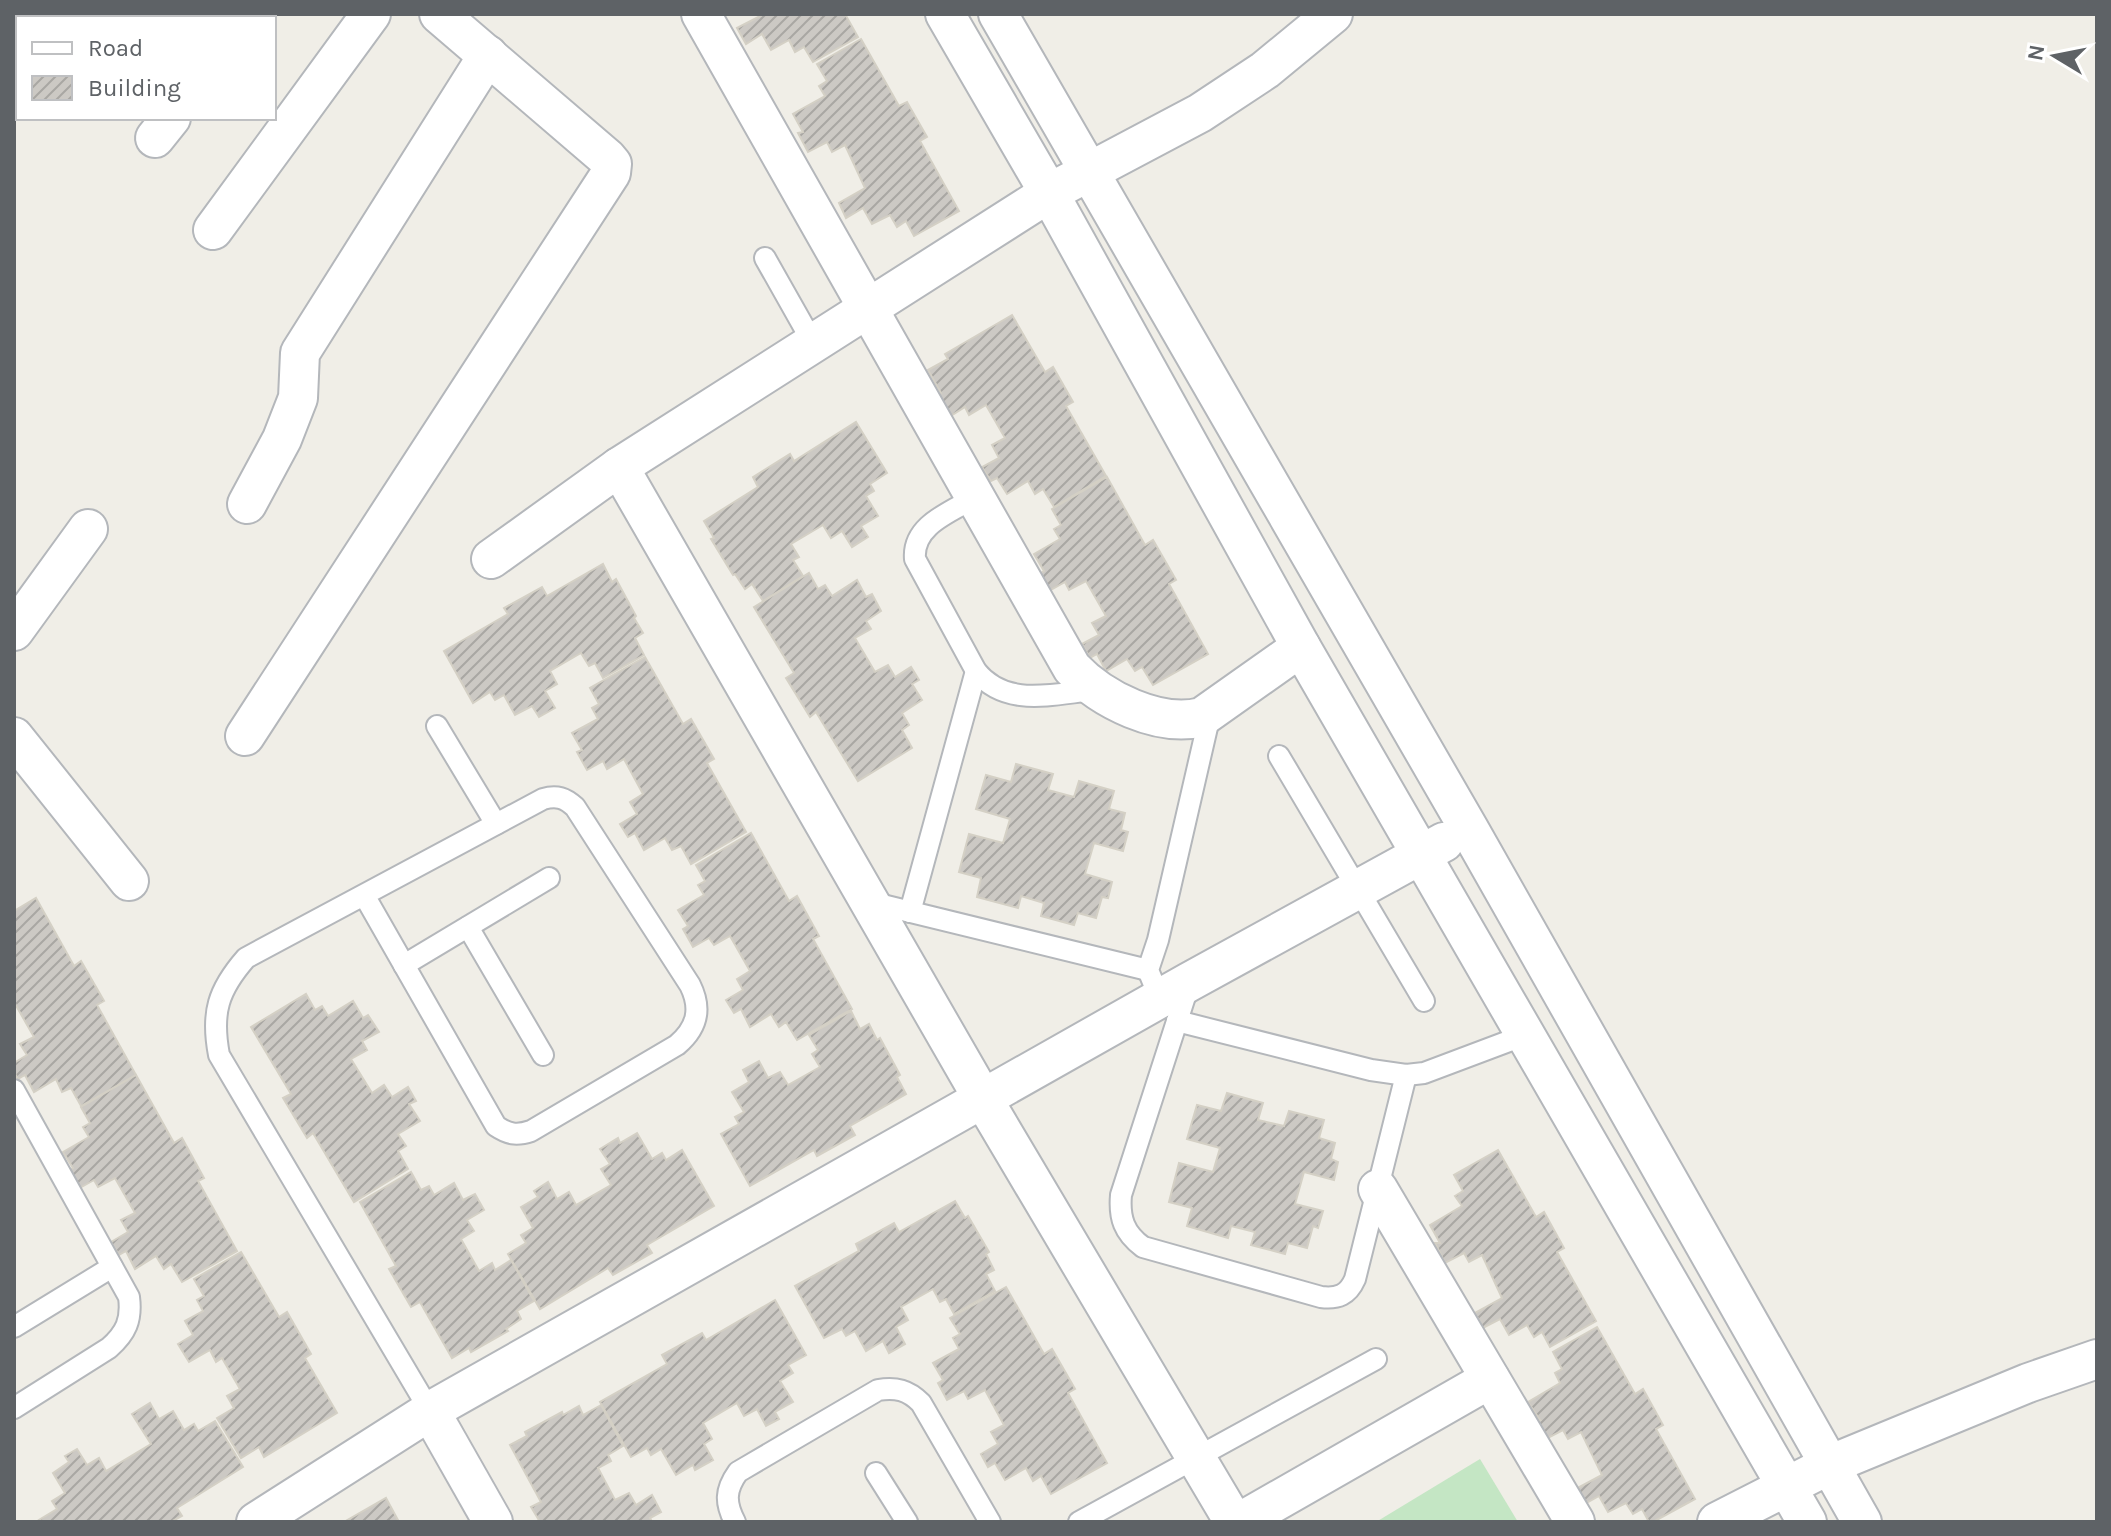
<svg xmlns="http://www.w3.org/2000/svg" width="2111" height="1536" font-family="Karla,sans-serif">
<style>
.pitch{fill:#c4e6c4}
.building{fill:url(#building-hatch);stroke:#d4d0c5;stroke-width:2}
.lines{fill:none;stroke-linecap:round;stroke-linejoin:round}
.lane-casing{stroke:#b4b7bb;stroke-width:24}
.street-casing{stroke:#b4b7bb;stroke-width:42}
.lane{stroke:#fff;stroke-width:20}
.street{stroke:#fff;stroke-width:38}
</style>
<defs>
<pattern id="building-hatch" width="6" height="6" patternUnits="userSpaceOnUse" patternTransform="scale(2)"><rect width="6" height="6" fill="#ccc9c4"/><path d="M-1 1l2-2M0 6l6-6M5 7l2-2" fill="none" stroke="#a9a7a3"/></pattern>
</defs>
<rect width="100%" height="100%" fill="#f0eee7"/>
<polygon class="pitch" points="1480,1459 1518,1522 1376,1522"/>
<g class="building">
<polygon points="764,14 845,14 858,37 813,62 804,47 795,52 789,40 771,50 762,34 746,44 737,28"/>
<polygon points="861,39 899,106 907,102 927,137 920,141 959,211 914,236 906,221 897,227 890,215 872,224 863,208 846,218 839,203 865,188 845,145 832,152 827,142 808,152 798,133 803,132 793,114 825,96 819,86 827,81 817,64"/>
<polygon points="1012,315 1045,372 1053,367 1073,402 1066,406 1106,476 1054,507 1043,489 1035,494 1028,481 1007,494 997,478 991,481 982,467 999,458 992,445 1005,438 986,405 969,415 965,407 949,417 937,396 941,393 928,370 948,359 945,354"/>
<polygon points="856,422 887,473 870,484 874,491 866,496 878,516 861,526 868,537 852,547 842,531 831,538 823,525 791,544 799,557 793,560 803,576 763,601 752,584 745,589 735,574 733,575 711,539 714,538 704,521 758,487 753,477 790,454 794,461"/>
<polygon points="1107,477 1145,545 1153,540 1176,580 1169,584 1208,654 1153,685 1142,667 1135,671 1127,659 1106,671 1097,654 1090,658 1082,644 1099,635 1092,623 1106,616 1086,581 1069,590 1065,582 1049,591 1039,574 1044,571 1034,554 1060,539 1054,529 1061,525 1052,509"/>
<polygon points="603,564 612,582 616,579 636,616 634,618 643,633 635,638 644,655 603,678 595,663 589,666 581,653 550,671 557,684 545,691 555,708 539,717 532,706 515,715 504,695 495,700 490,692 473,703 444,651 508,614 504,608 542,587 547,596"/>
<polygon points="809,573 818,589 825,585 832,596 857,580 866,597 872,594 881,611 866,621 871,629 855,638 875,672 888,665 895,677 911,667 919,680 912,684 922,700 902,713 909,725 902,730 912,748 858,781 816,712 810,717 786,678 794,673 754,607"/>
<polygon points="645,657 683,724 691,719 714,759 707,763 746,832 691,864 681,846 672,850 665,838 644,850 635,833 628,837 620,824 637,814 630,802 643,794 624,759 607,769 603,761 587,770 577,752 582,750 572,733 598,719 592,708 599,704 590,688"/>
<polygon points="1016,764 1053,774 1048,790 1074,797 1079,781 1114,791 1109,809 1125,813 1121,830 1128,832 1123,851 1094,843 1085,874 1112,882 1108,898 1102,897 1096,918 1078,913 1074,925 1041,916 1044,903 1021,896 1018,908 977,897 981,878 959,872 969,834 1003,843 1010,819 976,809 986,775 1011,782"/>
<polygon points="751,833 789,901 797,896 819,936 813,939 852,1009 797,1040 786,1022 779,1027 771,1014 750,1027 741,1009 734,1013 726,1000 743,990 737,979 750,971 730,936 714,945 709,938 693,947 683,929 688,926 678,910 704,895 698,885 705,881 696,865"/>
<polygon points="36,898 74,966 81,961 104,1001 97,1005 136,1075 81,1106 71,1088 62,1092 56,1079 34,1092 25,1075 18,1079 14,1072 14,1063 27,1055 20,1044 34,1037 14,1002 14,911"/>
<polygon points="306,994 315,1010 322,1006 328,1016 353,1001 363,1018 368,1015 379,1032 362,1041 367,1050 351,1059 372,1093 384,1085 392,1097 408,1087 416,1101 409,1104 420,1121 398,1134 406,1146 398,1151 408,1169 354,1202 313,1133 307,1138 283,1098 291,1094 251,1027"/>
<polygon points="851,1011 860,1029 869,1024 877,1040 880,1038 900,1075 897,1077 906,1094 850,1126 855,1135 817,1156 814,1150 750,1186 721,1134 739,1124 735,1117 744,1112 732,1092 749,1082 743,1070 759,1061 768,1078 780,1072 788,1085 820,1067 812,1054 818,1050 809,1035"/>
<polygon points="136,1075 174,1143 182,1138 204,1178 198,1181 237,1251 182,1282 171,1264 164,1269 156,1256 135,1269 126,1251 119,1255 111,1242 128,1232 121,1220 135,1213 115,1178 98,1187 94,1180 78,1189 68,1171 73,1168 63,1152 89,1137 83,1127 90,1123 81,1107"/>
<polygon points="1227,1093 1263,1103 1258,1120 1284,1126 1289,1111 1324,1120 1319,1138 1335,1143 1331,1159 1338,1162 1334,1180 1304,1172 1295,1204 1323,1211 1318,1228 1313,1226 1307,1248 1288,1243 1285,1254 1251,1245 1255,1232 1231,1226 1228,1238 1187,1226 1192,1208 1169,1202 1179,1163 1213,1172 1220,1148 1187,1139 1197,1105 1221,1111"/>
<polygon points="637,1133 652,1159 662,1153 666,1160 682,1150 714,1206 647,1245 652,1253 613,1275 608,1268 540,1309 508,1254 526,1243 521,1235 533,1228 521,1207 538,1197 534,1191 548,1182 557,1199 569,1192 576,1205 611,1185 601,1169 610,1164 600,1149 618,1138 620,1143"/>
<polygon points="1498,1150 1536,1217 1544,1212 1564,1248 1557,1252 1596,1321 1550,1347 1542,1332 1534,1337 1527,1325 1509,1335 1500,1319 1483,1328 1475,1313 1502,1298 1482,1255 1469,1262 1464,1253 1445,1263 1435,1243 1440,1243 1430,1225 1462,1206 1455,1196 1463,1191 1454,1175"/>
<polygon points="411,1172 421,1190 429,1186 434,1195 454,1183 463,1200 475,1194 484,1210 467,1220 474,1231 461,1239 479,1271 492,1263 495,1270 511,1260 534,1301 517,1311 521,1319 506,1329 508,1331 471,1352 469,1348 452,1358 420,1302 411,1307 389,1269 396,1266 360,1202"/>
<polygon points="955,1201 965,1218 968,1216 989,1252 986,1254 994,1270 986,1274 995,1291 954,1314 946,1299 940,1302 933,1289 901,1307 908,1320 896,1327 905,1344 889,1353 883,1341 866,1351 855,1331 846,1336 842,1329 824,1338 795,1286 859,1251 856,1244 894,1223 899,1232"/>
<polygon points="241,1252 279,1317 287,1312 311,1354 305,1358 337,1413 264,1457 259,1447 241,1458 217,1418 234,1408 227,1396 240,1389 222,1358 216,1362 210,1350 189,1362 178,1344 193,1335 185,1321 203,1311 197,1300 204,1296 194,1279"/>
<polygon points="1006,1287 1044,1354 1052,1349 1075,1389 1068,1393 1107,1463 1051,1494 1041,1476 1033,1481 1026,1468 1005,1480 995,1463 988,1467 981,1454 998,1444 991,1432 1004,1425 985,1390 968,1399 964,1391 947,1400 938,1383 943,1380 933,1363 959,1349 953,1338 960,1334 950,1318"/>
<polygon points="775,1300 806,1355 788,1365 793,1373 780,1381 793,1402 775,1412 779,1419 766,1426 757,1409 744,1416 737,1403 703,1423 712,1439 704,1444 713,1460 695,1470 693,1465 676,1475 661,1449 651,1455 647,1448 631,1457 600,1402 667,1364 662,1355 702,1333 706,1340"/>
<polygon points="1597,1327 1635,1394 1643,1389 1663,1425 1656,1429 1695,1499 1653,1522 1649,1522 1642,1509 1633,1514 1626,1503 1608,1512 1599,1496 1583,1505 1574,1490 1602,1475 1581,1432 1568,1439 1563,1430 1544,1440 1533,1420 1540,1420 1528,1402 1560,1383 1555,1373 1562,1369 1553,1352"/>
<polygon points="150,1403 159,1419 173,1411 184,1430 194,1424 198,1431 215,1421 243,1467 177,1508 182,1516 171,1522 41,1522 39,1520 57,1509 52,1501 65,1493 53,1473 69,1462 65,1456 77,1449 87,1465 99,1458 106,1471 151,1444 132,1414"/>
<polygon points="601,1405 623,1446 608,1455 611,1461 598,1468 615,1500 629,1493 636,1505 652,1495 661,1512 650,1518 652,1522 540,1522 531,1507 541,1502 510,1445 527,1436 525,1432 562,1412 563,1415 579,1406 583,1415"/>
<polygon points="386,1498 399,1522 344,1522"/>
</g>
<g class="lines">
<defs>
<g id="lane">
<polyline points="765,258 813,343"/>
<path d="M976,497C951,512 912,525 915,559L976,671C1006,708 1052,694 1094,690"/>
<polyline points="437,726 496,824"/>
<polyline points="1279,756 1424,1001"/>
<path d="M364,895L496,1126C508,1134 516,1136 531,1131L677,1045C697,1028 702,1009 690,985L575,807C565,798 557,795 543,799L246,958C218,990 211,1013 219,1055L430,1411"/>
<polyline points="870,902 1148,970"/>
<polyline points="910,912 976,671"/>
<polyline points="468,927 543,1055"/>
<polyline points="404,965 549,878"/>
<path d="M1189,984L1121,1195C1119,1218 1124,1233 1143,1247L1321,1297C1338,1299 1348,1295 1355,1279L1406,1075"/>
<polyline points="1160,999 1148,970 1158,940 1211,710"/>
<polyline points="1177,1021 1371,1070 1406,1075 1424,1073 1525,1035"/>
<path d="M14,1090L129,1297C132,1320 126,1333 109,1348L14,1408"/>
<polyline points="14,1327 112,1267"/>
<polyline points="876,1473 907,1522"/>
<path d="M735,1522C725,1503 725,1490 738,1472L878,1390C896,1387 908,1390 921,1403L990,1522"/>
<polyline points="1079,1522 1376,1359"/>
</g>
<g id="street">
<path d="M701,14L1072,668C1102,700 1159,728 1202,717L1301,647"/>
<polyline points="945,14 1049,193 1301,647 1807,1522"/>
<polyline points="998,14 1469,829 1862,1522"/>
<polyline points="54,18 57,14"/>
<polyline points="246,18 249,14"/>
<polyline points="14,75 18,69"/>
<polyline points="155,138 171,118"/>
<polyline points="213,230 371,14"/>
<polyline points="619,467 983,1099 1234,1522"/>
<polyline points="247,504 282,439 298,398 300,353 488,55"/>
<polyline points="491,559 619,467 1049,193 1200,113 1265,70 1333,14"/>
<polyline points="14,631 88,529"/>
<polyline points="245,736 611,173 612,164 607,158 439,14"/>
<polyline points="14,737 129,881"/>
<polyline points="1378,1189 1575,1522"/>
<polyline points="430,1411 493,1522"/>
<polyline points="256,1522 430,1411 1189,982 1444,842"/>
<polyline points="1240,1522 1490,1379"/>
<polyline points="1717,1522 1829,1465 2028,1383 2097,1359"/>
</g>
</defs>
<use href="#lane" class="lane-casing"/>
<use href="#street" class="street-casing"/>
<use href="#lane" class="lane"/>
<use href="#street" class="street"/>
</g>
<rect width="2111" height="1536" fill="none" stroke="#5e6266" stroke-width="32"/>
<rect x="16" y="16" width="260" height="104" fill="#ffffff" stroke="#bfc0c2" stroke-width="2"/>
<rect x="32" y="42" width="40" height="12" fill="#ffffff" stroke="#bfc0c2" stroke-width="2"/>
<text x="88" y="56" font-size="24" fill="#5e6266">Road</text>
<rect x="32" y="76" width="40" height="24" fill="url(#building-hatch)" stroke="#bfc0c2" stroke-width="2"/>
<text x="88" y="96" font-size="24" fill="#5e6266">Building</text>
<g transform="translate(2055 56) rotate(280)" stroke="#ffffff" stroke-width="6" paint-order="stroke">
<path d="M0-6L14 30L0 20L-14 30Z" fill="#5e6266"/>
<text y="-12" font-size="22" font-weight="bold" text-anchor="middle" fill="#5e6266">N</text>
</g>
</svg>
